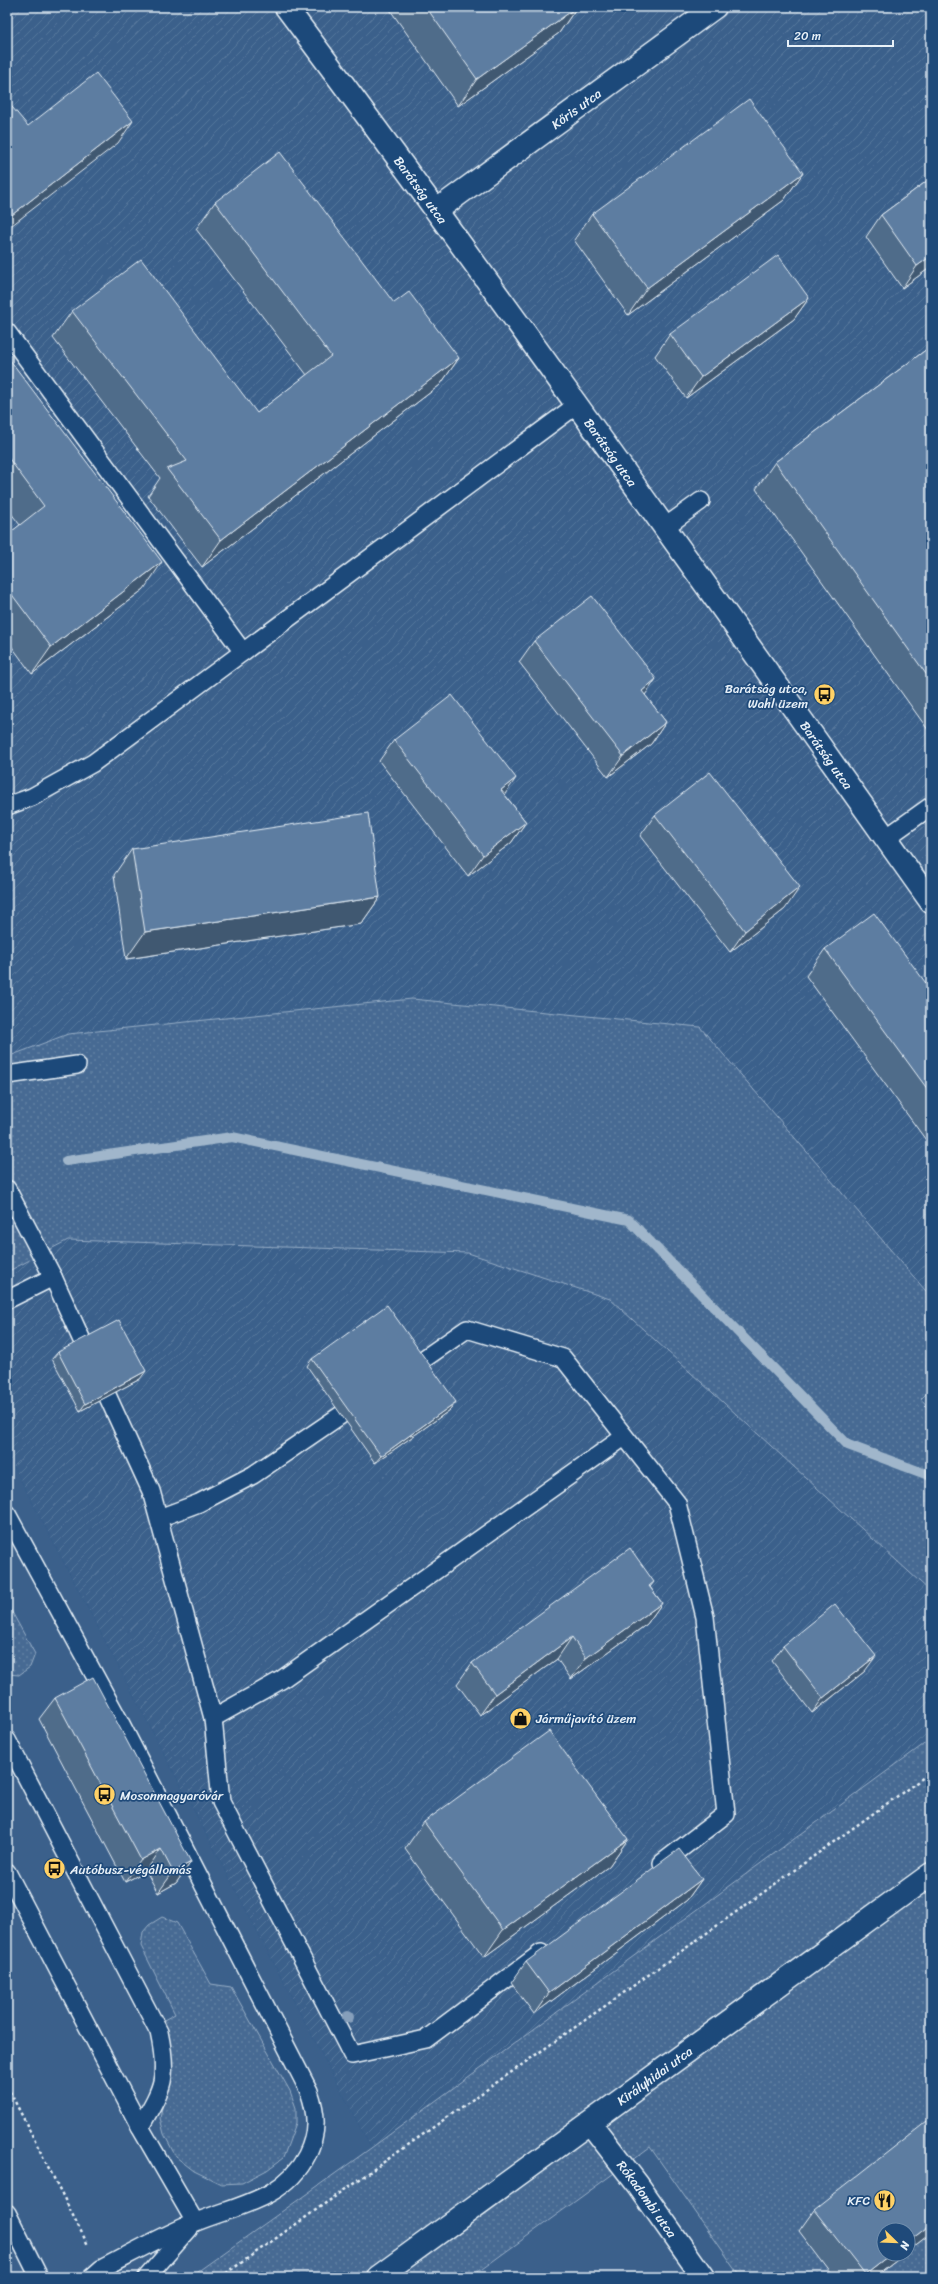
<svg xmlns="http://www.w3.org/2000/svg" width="938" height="2284" font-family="Sriracha,sans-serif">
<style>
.built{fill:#3a608b;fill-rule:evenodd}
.industrial{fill:url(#industrial-furrows)}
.grass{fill:url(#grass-dots);stroke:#98aec6;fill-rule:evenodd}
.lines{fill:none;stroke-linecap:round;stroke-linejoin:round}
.stream{stroke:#a0b6cb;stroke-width:10}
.lane-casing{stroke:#e8f1f8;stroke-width:20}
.street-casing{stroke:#e8f1f8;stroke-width:25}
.primary-casing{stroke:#e8f1f8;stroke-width:25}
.path{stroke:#e8f1f8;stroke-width:2.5;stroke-dasharray:3 3;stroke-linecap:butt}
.lane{stroke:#1f4a7a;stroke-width:17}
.street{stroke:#1f4a7a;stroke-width:22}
.primary{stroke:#1f4a7a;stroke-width:22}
.tree{fill:#869fbb}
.wall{fill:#506c8a;stroke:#e8f1f8}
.shaded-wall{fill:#415871;stroke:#e8f1f8}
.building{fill:#5d7da1;stroke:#e8f1f8}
.labels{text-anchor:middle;stroke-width:3.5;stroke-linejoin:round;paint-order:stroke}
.street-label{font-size:13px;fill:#e8f1f8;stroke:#1f4a7a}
.poi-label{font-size:13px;fill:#e8f1f8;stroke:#1f4a7a;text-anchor:start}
</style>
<defs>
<pattern id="industrial-furrows" width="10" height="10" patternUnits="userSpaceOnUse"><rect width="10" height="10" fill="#3a608b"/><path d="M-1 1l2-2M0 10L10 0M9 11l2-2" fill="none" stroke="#56779c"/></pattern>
<pattern id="grass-dots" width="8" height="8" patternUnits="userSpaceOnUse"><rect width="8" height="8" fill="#476b93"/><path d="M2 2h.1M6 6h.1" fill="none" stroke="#6281a3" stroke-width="1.8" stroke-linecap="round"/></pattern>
</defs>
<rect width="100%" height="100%" fill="#2b5482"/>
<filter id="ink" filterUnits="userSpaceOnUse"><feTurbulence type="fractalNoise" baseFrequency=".025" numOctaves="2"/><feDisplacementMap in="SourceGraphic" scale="8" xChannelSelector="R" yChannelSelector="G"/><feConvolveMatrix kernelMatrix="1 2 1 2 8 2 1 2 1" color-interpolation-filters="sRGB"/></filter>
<g filter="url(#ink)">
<g class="built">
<path d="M7,1454L371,2148L190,2277H7V1671L8,1674L35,1654L7,1603ZM177,1923L211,1984L296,2123L283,2158L163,2100L172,2058L175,2014L141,1946Z"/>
<path d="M931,1935V2277H471L650,2147ZM884,2230H908V2254H884Z"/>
</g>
<g class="industrial">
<polygon points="7,7 931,7 931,1297 700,1027 68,1034 7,1057"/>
<polygon points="68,1240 468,1253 610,1299 931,1592 931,1739 371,2148 7,1454 7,1272"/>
<polygon points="931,1389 931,1410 921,1399"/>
</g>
<g class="grass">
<polygon points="412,999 700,1027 931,1297 931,1389 921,1399 931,1410 931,1592 610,1299 468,1253 68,1240 7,1272 7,1057 68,1034"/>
<polygon points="7,1603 35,1654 30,1667 19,1675 8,1674 7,1671"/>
<path d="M931,1739V2277H741L650,2147L471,2277H190L371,2148ZM884,2230H908V2254H884Z"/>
<polygon points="162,1917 177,1923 211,1984 231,1987 290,2091 296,2108 296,2123 283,2158 267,2170 242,2183 221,2184 194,2171 176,2157 164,2134 160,2118 172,2058 162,2021 175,2014 141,1946 143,1932 149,1925"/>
</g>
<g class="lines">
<polyline class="stream" points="66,1161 232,1137 629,1220 848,1445 931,1476"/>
<defs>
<g id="lane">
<polyline points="7,332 243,652"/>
<polyline points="665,527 701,501"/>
<polyline points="7,806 32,797 93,763 578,404"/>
<polyline points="886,838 931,806"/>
<polyline points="7,1075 77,1065"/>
<polyline points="7,1189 53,1277 7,1300"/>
<polyline points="53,1277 151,1491 213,1718 221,1802 352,2055 426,2039 541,1953"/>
<polyline points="405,1372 467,1329 563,1358 677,1503 705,1617 726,1814 662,1863"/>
<path d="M7,1514L120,1722L309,2091C317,2114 318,2132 307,2155C285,2199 238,2205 196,2222C164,2235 132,2253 101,2269L92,2277"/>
<polyline points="159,1518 199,1503 253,1475 360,1402"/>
<polyline points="213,1718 281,1680 624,1437"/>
<path d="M7,1740L159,2032C169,2079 163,2087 140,2127"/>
<polyline points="7,1872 140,2127 195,2222"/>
<polyline points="7,2213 39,2277"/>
<polyline points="147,2277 189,2229"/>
</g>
<g id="street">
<path id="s1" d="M286,7C506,302 718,602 931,902"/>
<path id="s2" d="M437,210L715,7"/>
<path id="s3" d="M590,2123L638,2185L703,2277"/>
</g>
<g id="primary">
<path id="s4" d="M378,2277L931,1874"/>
</g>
</defs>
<use href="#lane" class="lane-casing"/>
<use href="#street" class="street-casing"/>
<use href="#primary" class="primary-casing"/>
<g class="path">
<polyline points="7,2086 88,2245"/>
<polyline points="221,2277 622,1994 931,1772"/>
</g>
<use href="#lane" class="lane"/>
<use href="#street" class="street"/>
<use href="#primary" class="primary"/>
</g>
<circle class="tree" cx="348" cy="2017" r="6"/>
<g class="wall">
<polygon points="388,7 577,7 559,33 458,106"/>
<polygon points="803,173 784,200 628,315 574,240 592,214"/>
<polygon points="931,178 931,267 902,288 866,237 881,215"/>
<polygon points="215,202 394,303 459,358 440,385 202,567 148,496 160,478 53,338 72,311 257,413 307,375 196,229"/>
<polygon points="809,298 794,319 686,398 655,356 670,334"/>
<polygon points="931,346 931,734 756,489 775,462"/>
<polygon points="7,356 144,589 32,674 7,640 7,535 20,525 7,508"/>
<polygon points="534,641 645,695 666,722 651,744 608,777 519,662"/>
<polygon points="394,740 505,795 526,822 511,843 468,876 379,761"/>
<polygon points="655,815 785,909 730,952 640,836"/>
<polygon points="132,849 380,897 361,924 126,959 114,875"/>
<polygon points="825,949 931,990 931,1147 806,976"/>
<polygon points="58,1352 140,1379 80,1411 52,1359"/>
<polygon points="312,1359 456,1402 450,1410 375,1463 307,1366"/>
<polygon points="654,1582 650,1587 662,1603 647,1624 571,1679 557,1659 480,1715 457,1684 472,1663"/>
<polygon points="783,1646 865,1671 812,1713 772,1661"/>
<polygon points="55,1698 191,1862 176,1883 158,1893 146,1871 125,1882 39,1719"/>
<polygon points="424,1822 628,1839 609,1866 484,1957 405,1849"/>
<polygon points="702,1879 687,1900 534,2014 511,1983 526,1962"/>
<polygon points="814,2210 931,2233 908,2251 908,2230 905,2254 875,2277 834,2277 799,2231"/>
</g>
<g class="shaded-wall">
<polygon points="577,7 559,33 458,106 477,79"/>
<polygon points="133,121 118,143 7,229 7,220 8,218"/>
<polygon points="803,173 784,200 628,315 647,288"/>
<polygon points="931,256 931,267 902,288 917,266"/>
<polygon points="809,298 794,319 686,398 701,377"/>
<polygon points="459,358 440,385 202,567 221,540"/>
<polygon points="162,562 144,589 32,674 51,647"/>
<polygon points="656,679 641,701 642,691"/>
<polygon points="666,722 651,744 608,777 623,756"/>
<polygon points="516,778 501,800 501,790"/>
<polygon points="526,822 511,843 468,876 483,855"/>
<polygon points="800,887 785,909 730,952 745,931"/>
<polygon points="380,897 361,924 126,959 145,932"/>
<polygon points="146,1371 140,1379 80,1411 85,1404"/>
<polygon points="456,1402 450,1410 375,1463 381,1456"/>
<polygon points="662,1603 647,1624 571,1679 586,1658"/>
<polygon points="572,1637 557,1659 480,1715 495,1694"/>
<polygon points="876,1656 865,1671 812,1713 823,1698"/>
<polygon points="628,1839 609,1866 484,1957 503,1930"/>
<polygon points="161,1849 146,1871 125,1882 141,1860"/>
<polygon points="191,1862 176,1883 158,1893 173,1872"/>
<polygon points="702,1879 687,1900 534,2014 549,1993"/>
<polygon points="931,2224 931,2233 908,2251 908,2242"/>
<polygon points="892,2254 905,2254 875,2277 864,2277 865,2275"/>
</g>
<g class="building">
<polygon points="426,7 577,7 477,79"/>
<polygon points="96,73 133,121 8,218 7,217 7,101 28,126"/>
<polygon points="749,99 803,173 647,288 592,214"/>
<polygon points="280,152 394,303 409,292 459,358 221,540 167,469 187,461 72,311 141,259 257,413 331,356 215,202"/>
<polygon points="931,178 931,256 917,266 881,215"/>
<polygon points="778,255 809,298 701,377 670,334"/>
<polygon points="931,346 931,681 775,462"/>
<polygon points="7,356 162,562 51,647 7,588 7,535 44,506 7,456"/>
<polygon points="592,596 656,679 642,691 666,722 623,756 534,641"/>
<polygon points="452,695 516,778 501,790 526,822 483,855 394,740"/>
<polygon points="710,772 800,887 745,931 655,815"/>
<polygon points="368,813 380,897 145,932 132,849"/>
<polygon points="874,913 931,990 931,1094 825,949"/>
<polygon points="387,1305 456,1402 381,1456 312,1359"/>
<polygon points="119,1320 146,1371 85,1404 58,1352"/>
<polygon points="630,1548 654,1582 649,1586 662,1603 586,1658 572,1637 495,1694 472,1663"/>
<polygon points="835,1604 876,1656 823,1698 783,1646"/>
<polygon points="93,1677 191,1862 173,1872 161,1849 141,1860 55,1698"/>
<polygon points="549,1731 628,1839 503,1930 424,1822"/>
<polygon points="679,1849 702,1879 549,1993 526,1962"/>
<polygon points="926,2122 931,2129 931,2224 908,2242 908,2230 884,2230 884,2254 892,2254 865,2275 814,2210"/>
</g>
</g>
<defs>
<symbol id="bus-disc" viewBox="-11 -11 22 22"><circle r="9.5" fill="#ffd166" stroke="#1f4a7a"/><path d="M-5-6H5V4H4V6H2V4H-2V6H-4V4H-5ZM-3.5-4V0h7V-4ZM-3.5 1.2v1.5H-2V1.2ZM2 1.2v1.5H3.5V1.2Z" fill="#111"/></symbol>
<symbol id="shop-disc" viewBox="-11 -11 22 22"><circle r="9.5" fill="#ffd166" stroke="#1f4a7a"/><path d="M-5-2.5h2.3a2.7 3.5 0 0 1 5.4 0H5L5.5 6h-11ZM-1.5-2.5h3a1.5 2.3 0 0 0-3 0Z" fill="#111"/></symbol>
<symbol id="restaurant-disc" viewBox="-11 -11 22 22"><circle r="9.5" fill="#ffd166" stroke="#1f4a7a"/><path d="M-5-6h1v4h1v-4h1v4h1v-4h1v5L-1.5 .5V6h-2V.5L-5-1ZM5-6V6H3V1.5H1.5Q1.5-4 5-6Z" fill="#111"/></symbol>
</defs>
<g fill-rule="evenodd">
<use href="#bus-disc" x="812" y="682" width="25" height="25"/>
<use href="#shop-disc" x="508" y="1706" width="25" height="25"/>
<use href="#bus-disc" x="92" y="1782" width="25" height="25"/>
<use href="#bus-disc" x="42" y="1856" width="25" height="25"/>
<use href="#restaurant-disc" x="872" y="2188" width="25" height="25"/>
</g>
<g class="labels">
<g class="street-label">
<text dy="5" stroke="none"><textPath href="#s2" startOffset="172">Kőris utca</textPath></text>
<text dy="5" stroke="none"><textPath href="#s1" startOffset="227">Barátság utca</textPath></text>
<text dy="5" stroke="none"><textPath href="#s1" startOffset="551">Barátság utca</textPath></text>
<text dy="5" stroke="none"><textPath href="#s1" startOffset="923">Barátság utca</textPath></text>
<text dy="5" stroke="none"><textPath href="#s4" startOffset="342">Királyhidai utca</textPath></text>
<text dy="5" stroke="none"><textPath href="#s3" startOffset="95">Rókadombi utca</textPath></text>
</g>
<g class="poi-label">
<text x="808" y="693" text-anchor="end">Barátság utca,<tspan x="808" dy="15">Wahl üzem</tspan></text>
<text x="536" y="1723">Járműjavító üzem</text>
<text x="120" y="1800">Mosonmagyaróvár</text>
<text x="70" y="1874">Autóbusz-végállomás</text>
<text x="870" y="2205" text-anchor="end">KFC</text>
</g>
</g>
<rect width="938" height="2284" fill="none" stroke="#1f4a7a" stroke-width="24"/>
<rect x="12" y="12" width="914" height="2260" fill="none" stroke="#e8f1f8" stroke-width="1.5" filter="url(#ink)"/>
<g transform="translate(896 2242) rotate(113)"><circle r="19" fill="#1f4a7a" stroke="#6f8dac"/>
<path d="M0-3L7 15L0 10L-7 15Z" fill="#ffd166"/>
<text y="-6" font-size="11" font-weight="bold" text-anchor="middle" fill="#e8f1f8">N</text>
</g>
<path d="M788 40v6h105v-6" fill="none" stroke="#e8f1f8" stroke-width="2"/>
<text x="794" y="40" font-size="12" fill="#e8f1f8" stroke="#1f4a7a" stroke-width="3" paint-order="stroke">20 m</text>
</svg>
